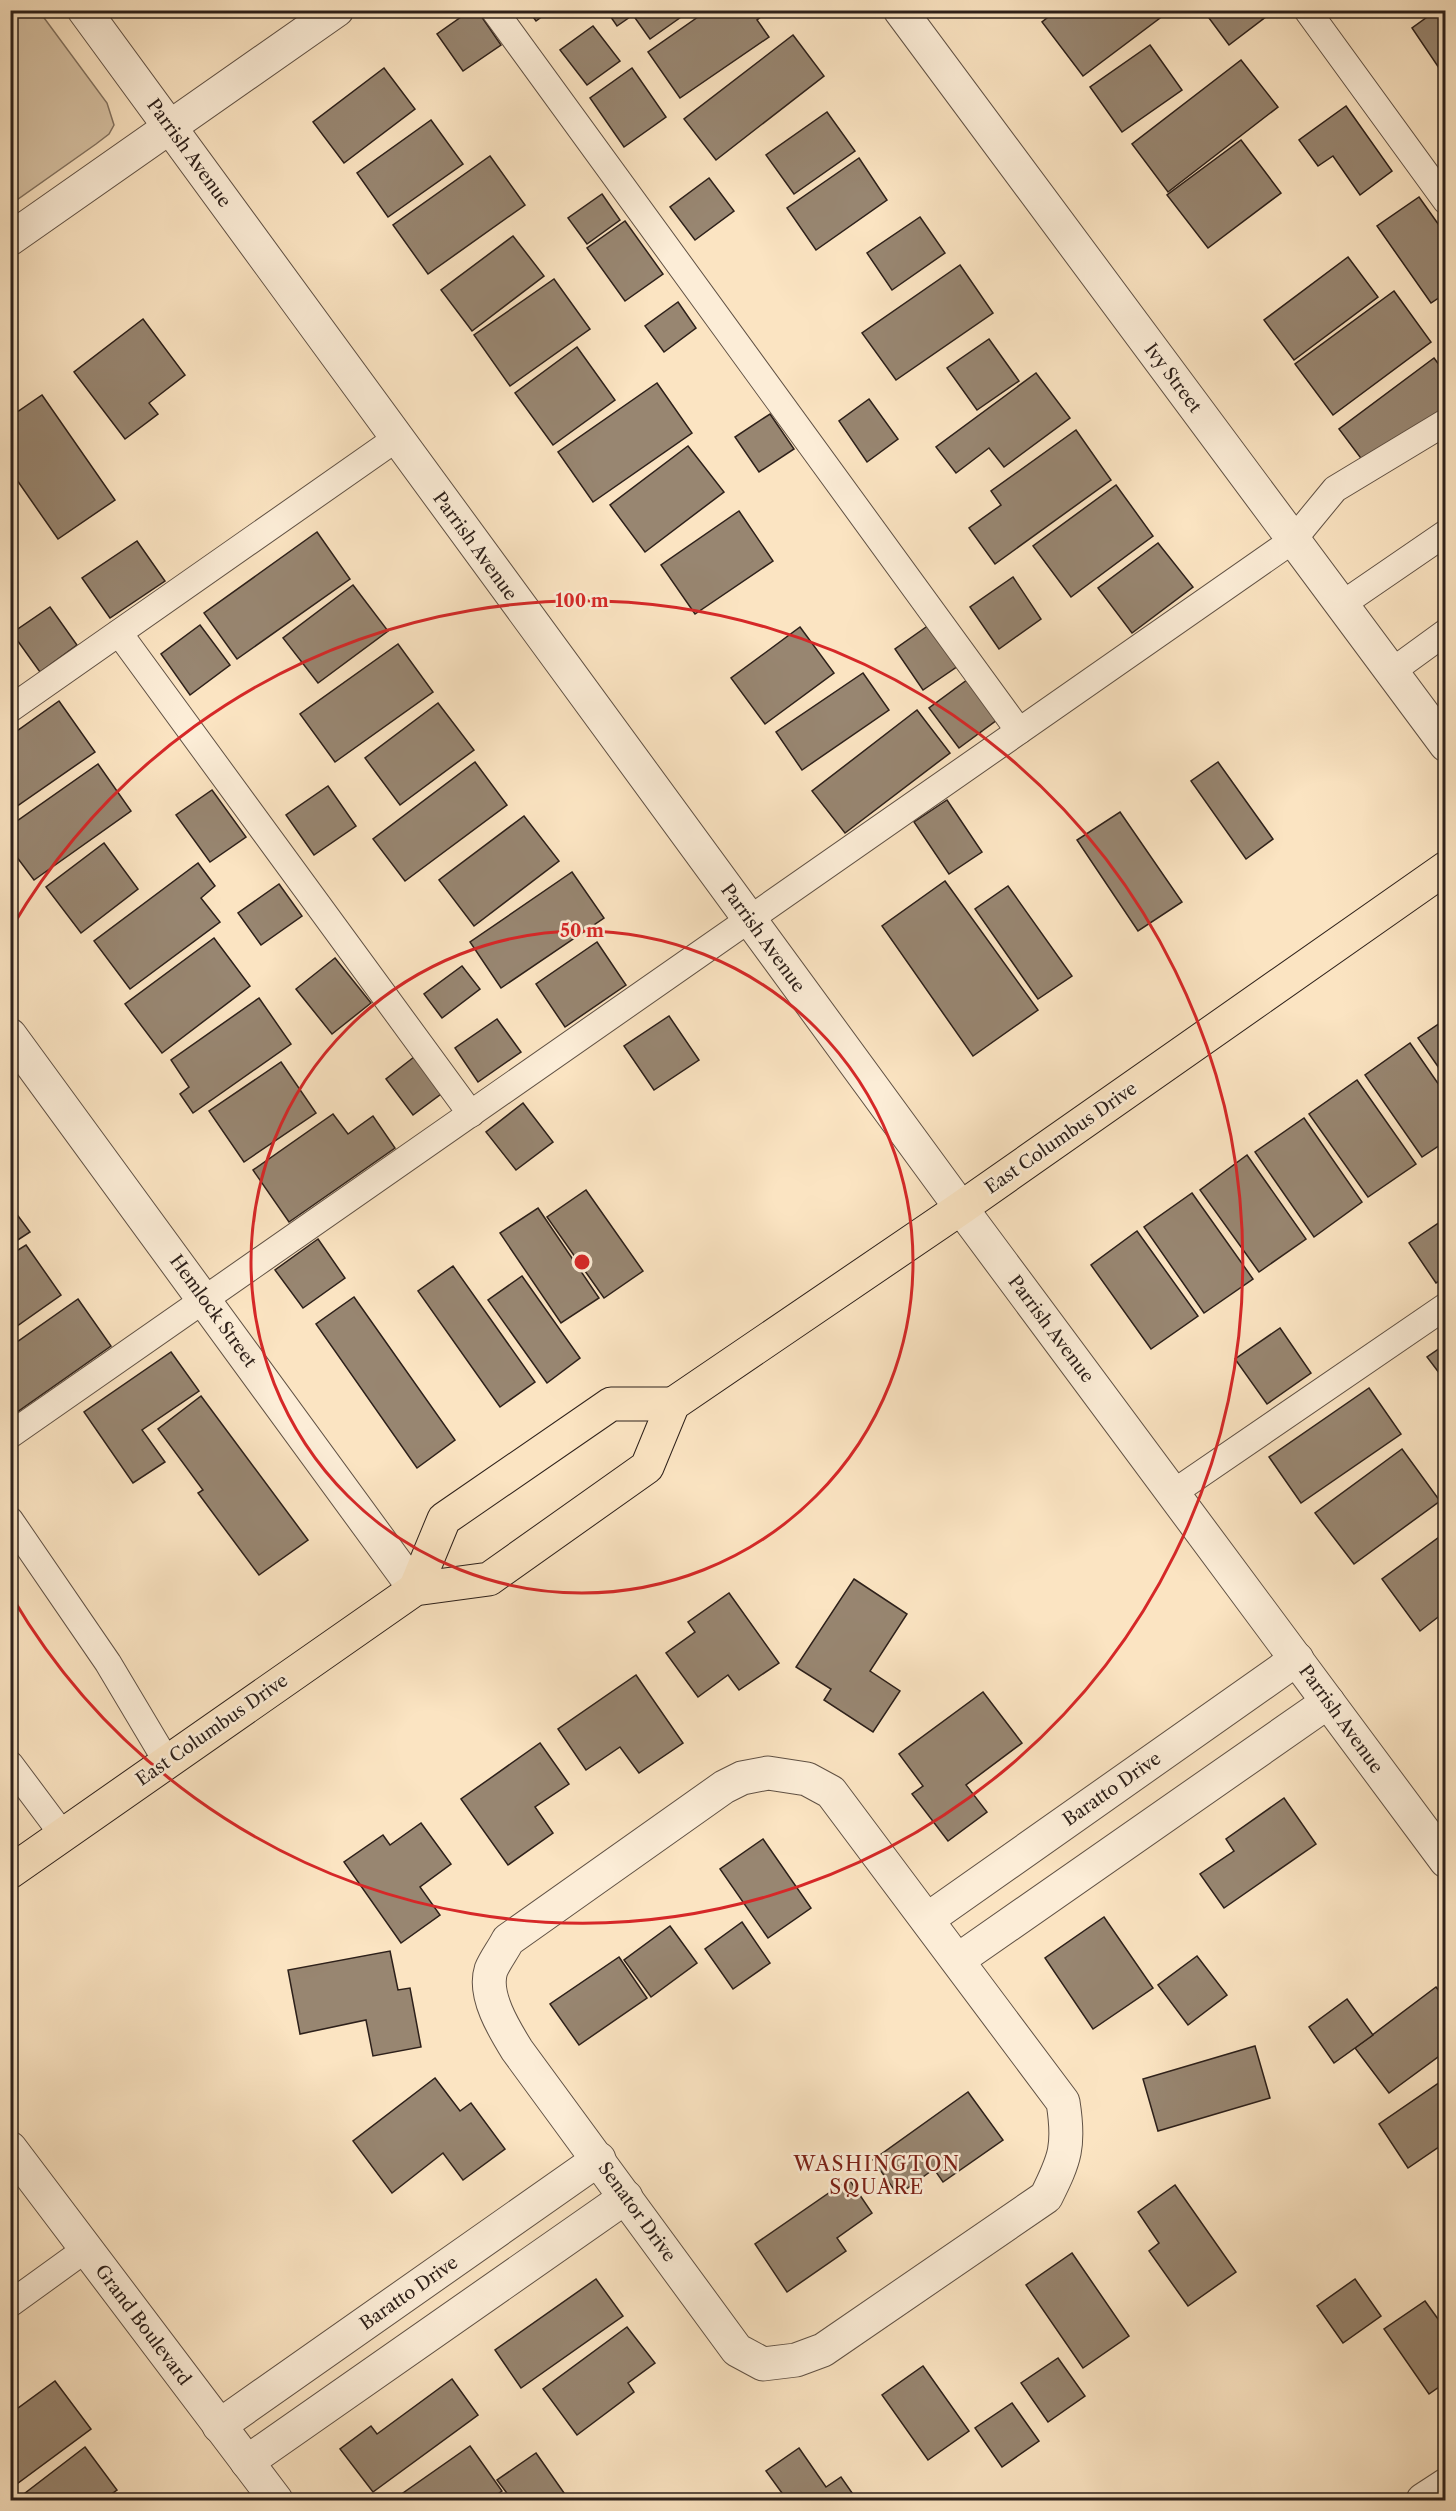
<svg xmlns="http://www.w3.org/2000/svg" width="1456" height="2511" font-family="'Libre Caslon Text',serif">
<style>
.green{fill:#d8c3a5;stroke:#827260;stroke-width:1.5}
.building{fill:#988671;stroke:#2d201a;stroke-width:1.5}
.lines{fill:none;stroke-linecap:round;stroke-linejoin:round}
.lane-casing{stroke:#605144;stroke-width:28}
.street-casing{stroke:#605144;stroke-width:35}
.primary-casing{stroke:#2d201a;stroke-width:35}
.lane{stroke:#fcedd7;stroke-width:26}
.street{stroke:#fcedd7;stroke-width:33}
.primary{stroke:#fbe4c2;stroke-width:33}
.ring{fill:none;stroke:#d62828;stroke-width:3}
.labels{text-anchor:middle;stroke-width:5;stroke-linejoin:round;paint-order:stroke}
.street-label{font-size:18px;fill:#2d201a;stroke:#fcedd7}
.neighbourhood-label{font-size:20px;letter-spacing:1.5px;fill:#7a1f14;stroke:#fcedd7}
.centre{fill:#d62828;stroke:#fcedd7;stroke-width:3}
.ring-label{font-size:18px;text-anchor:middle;font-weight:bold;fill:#d62828;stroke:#fcedd7;stroke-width:5;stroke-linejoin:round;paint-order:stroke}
</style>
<rect width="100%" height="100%" fill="#fbe4c2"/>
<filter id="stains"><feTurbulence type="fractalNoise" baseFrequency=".00333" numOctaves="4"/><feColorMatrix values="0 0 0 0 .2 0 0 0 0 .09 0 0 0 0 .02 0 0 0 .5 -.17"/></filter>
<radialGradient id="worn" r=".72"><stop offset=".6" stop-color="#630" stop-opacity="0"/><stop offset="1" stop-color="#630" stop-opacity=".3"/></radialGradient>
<polygon class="green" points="11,10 39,11 107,103 114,125 109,134 96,144 11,204"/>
<g class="building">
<polygon points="471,10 477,10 501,45 463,71 437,34"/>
<polygon points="528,10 551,10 536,21"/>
<polygon points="606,10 691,10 650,39 633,15 617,26"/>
<polygon points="708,10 770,10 757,20 769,37 680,98 648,52"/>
<polygon points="1057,10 1167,10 1168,12 1083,76 1042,22"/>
<polygon points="1203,10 1275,10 1229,45"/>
<polygon points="1437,10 1446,10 1446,64 1439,68 1412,28"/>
<polygon points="593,26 620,61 587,85 560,50"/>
<polygon points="793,35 824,76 716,160 684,119"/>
<polygon points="1150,45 1182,90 1122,132 1090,87"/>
<polygon points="1241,60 1278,107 1168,192 1132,144"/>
<polygon points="384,68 415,109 344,163 313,122"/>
<polygon points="632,68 666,117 624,147 590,98"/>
<polygon points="1346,106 1392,171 1360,195 1333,156 1318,166 1299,140"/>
<polygon points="827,112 855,151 794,194 766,155"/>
<polygon points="431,120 463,164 388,217 357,173"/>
<polygon points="1241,140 1281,193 1208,248 1167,195"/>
<polygon points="490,156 525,205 428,274 393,225"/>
<polygon points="859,158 887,200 816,250 787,208"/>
<polygon points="709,178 734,211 695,240 670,207"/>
<polygon points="602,194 620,220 587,244 568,218"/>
<polygon points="1419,197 1446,235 1446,293 1431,303 1377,226"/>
<polygon points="920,217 945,253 892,290 867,253"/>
<polygon points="625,221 663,274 625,301 587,248"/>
<polygon points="513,236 544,276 472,331 441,290"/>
<polygon points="1348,257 1378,297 1294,360 1264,320"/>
<polygon points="960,265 993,313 896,380 862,333"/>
<polygon points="554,279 590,329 510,386 474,335"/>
<polygon points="1394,291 1431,342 1333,415 1295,364"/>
<polygon points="678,302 696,328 664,352 645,326"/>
<polygon points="143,319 185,375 149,403 158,414 125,439 74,372"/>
<polygon points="989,339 1019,381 977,410 947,368"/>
<polygon points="577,347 615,400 553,445 515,393"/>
<polygon points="1434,358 1446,374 1446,412 1369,469 1339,429"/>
<polygon points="1036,373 1070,418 1004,467 989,448 956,473 936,447"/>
<polygon points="657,383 692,433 593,502 558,452"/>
<polygon points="42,395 115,500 58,539 10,470 10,417"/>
<polygon points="869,399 898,439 867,462 839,421"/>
<polygon points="770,414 794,449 759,472 735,437"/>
<polygon points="1076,430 1111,480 995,564 969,528 1001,505 991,491"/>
<polygon points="688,446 724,492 645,552 610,505"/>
<polygon points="1116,485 1153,536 1071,597 1033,546"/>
<polygon points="739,511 773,561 695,614 661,565"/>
<polygon points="317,532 350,579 237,659 204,613"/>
<polygon points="137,541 165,581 110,618 82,578"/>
<polygon points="1158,543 1193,587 1132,633 1098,588"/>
<polygon points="1013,577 1041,619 999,649 970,607"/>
<polygon points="353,585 388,631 318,683 283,638"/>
<polygon points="50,607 77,645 40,672 12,633"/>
<polygon points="200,625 230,665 190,695 161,654"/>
<polygon points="929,625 958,666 923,690 895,649"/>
<polygon points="800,627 834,673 765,724 731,678"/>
<polygon points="398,644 433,692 335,762 300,714"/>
<polygon points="863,673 889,710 802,770 776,732"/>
<polygon points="971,677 1001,717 959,748 929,708"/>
<polygon points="59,701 95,752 10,811 10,736"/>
<polygon points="438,703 474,750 400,805 365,758"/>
<polygon points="917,710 950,753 845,833 812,791"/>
<polygon points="475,762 507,805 405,881 373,839"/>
<polygon points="1218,762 1273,839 1246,859 1191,781"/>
<polygon points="98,764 131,811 34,880 10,848 10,826"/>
<polygon points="328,786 356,826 314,855 286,815"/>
<polygon points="212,790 246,837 210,862 176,815"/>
<polygon points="947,800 982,852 949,874 914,822"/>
<polygon points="1120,812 1182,902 1138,931 1077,840"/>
<polygon points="524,816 559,861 474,926 439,880"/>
<polygon points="104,843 138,889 81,933 46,887"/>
<polygon points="198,863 215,886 201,898 220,922 130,989 94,941"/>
<polygon points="572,872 604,918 501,988 470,942"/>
<polygon points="945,881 1038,1010 973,1056 882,926"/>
<polygon points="279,884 302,916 261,945 238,913"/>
<polygon points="1008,886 1072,976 1038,999 975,909"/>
<polygon points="214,938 250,986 162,1053 125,1004"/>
<polygon points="597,942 626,985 565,1027 536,984"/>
<polygon points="335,958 371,1003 332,1034 296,989"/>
<polygon points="462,966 480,989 442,1018 424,994"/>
<polygon points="259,998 291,1044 193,1113 180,1094 189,1087 171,1060"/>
<polygon points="669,1016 699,1060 654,1090 624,1046"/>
<polygon points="497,1019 521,1052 478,1082 455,1048"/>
<polygon points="1446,1019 1446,1078 1418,1038"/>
<polygon points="1410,1043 1446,1095 1446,1141 1422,1157 1365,1075"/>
<polygon points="414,1057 441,1094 413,1115 386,1079"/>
<polygon points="281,1062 316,1113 244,1162 209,1111"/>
<polygon points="1357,1080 1416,1164 1368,1197 1309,1114"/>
<polygon points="523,1103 553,1142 516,1170 486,1132"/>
<polygon points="333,1114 348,1134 373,1116 395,1148 289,1222 253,1170"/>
<polygon points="1304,1118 1362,1202 1314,1237 1255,1152"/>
<polygon points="1247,1155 1306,1239 1259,1272 1200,1190"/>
<polygon points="586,1190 643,1271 604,1298 547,1217"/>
<polygon points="1192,1193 1253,1279 1204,1313 1144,1227"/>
<polygon points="10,1205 30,1232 10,1245"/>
<polygon points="538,1208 599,1298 561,1323 500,1233"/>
<polygon points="1446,1218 1446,1277 1436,1283 1409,1243"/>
<polygon points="1137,1231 1198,1316 1151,1349 1091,1265"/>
<polygon points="318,1239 345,1278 303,1308 275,1270"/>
<polygon points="26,1245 61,1295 10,1331 10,1255"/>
<polygon points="453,1266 535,1382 500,1407 418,1291"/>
<polygon points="522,1276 580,1358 547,1383 488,1300"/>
<polygon points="354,1297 455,1440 417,1468 316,1324"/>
<polygon points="78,1299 111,1346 10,1417 10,1347"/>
<polygon points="1280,1328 1311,1373 1267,1404 1235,1359"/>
<polygon points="1446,1344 1446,1382 1427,1357"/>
<polygon points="171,1352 199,1391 142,1430 165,1462 133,1483 84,1412"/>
<polygon points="1369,1388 1401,1434 1301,1503 1269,1457"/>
<polygon points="201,1396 308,1540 259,1575 198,1493 203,1490 158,1429"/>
<polygon points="1402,1449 1440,1501 1354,1564 1315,1513"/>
<polygon points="1446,1532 1446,1611 1420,1631 1382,1579"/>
<polygon points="854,1579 907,1614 870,1671 900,1691 873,1732 824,1700 831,1689 796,1667"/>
<polygon points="729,1593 779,1663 739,1690 728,1675 698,1697 666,1653 695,1632 688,1622"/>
<polygon points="636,1675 683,1743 639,1773 620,1747 586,1770 558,1729"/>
<polygon points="983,1692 1022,1743 966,1785 987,1812 948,1841 912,1794 923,1786 899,1754"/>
<polygon points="540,1743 569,1784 535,1807 553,1833 508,1865 461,1799"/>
<polygon points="1284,1798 1316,1844 1224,1908 1200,1874 1234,1851 1226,1839"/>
<polygon points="421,1823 451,1864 420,1887 440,1915 401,1943 344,1862 383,1835 390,1845"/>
<polygon points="763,1839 811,1908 768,1938 720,1869"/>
<polygon points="1104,1917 1153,1988 1093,2029 1045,1958"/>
<polygon points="742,1922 770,1963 733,1989 705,1949"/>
<polygon points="670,1926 697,1963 651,1997 624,1960"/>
<polygon points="390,1951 398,1990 410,1988 421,2047 373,2056 366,2020 300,2034 288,1970"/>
<polygon points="1197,1956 1227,1995 1188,2025 1158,1985"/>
<polygon points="619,1957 647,1998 579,2045 550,2004"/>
<polygon points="1436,1987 1446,2000 1446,2051 1389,2093 1355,2048"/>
<polygon points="1347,1999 1373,2035 1334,2063 1309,2027"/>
<polygon points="1255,2046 1270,2098 1158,2131 1143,2079"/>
<polygon points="435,2078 460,2111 471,2103 505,2149 463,2180 443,2153 392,2193 353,2141"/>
<polygon points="1446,2078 1446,2142 1408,2168 1379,2124"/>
<polygon points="968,2092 1003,2140 943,2182 934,2169 898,2195 873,2160"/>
<polygon points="849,2179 872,2213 837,2238 846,2251 787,2292 755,2244"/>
<polygon points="1175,2185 1236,2272 1188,2306 1149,2251 1159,2243 1138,2212"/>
<polygon points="1072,2253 1129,2336 1083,2368 1026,2285"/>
<polygon points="596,2279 623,2316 521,2388 495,2350"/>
<polygon points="1355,2279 1381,2316 1343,2343 1317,2306"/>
<polygon points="1425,2301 1446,2330 1446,2382 1429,2394 1384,2329"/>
<polygon points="627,2327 655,2363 628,2383 634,2392 577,2435 543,2389"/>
<polygon points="1058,2358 1085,2396 1048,2422 1021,2383"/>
<polygon points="923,2366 969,2431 928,2460 882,2395"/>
<polygon points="452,2379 478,2415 373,2492 340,2449 371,2426 377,2434"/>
<polygon points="55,2381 91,2429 10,2489 10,2414"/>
<polygon points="1012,2403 1039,2441 1002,2467 975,2428"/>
<polygon points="470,2446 502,2491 489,2500 393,2500"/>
<polygon points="85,2447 117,2490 103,2500 16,2500"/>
<polygon points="799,2448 826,2487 841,2477 857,2500 787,2500 766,2471"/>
<polygon points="536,2453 569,2500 512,2500 497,2480"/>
</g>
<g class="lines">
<defs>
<g id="lane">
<polyline points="494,10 1019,731"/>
<polyline points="1307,10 1446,201"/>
<polyline points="1341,605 1446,533"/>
<polyline points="119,633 471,1114"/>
<polyline points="1391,672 1446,632"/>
<polyline points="10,709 397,438"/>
<polyline points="10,1435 1293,540 1335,489 1446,422"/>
<polyline points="1173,1493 1446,1306"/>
<polyline points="10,1520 108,1663 167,1762"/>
<polyline points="10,1764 63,1835"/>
<polyline points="10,2304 86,2249"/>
</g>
<g id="street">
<polyline points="84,10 961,1208 1446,1861"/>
<polyline points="900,10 1446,745"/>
<polyline points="10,239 337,10"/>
<polyline points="10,1035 415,1589"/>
<path d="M768,1773L807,1779L831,1792L1063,2102C1070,2146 1065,2159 1046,2197L823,2350L796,2360L763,2364L737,2350L517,2050C504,2029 483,1995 491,1970C495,1960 503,1950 508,1940L724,1787L742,1778Z"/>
<polyline points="928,1919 1297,1659"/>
<polyline points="958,1960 1328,1702"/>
<polyline points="10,2148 276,2500"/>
<polyline points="219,2426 599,2159"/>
<polyline points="247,2462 626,2197"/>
<polyline points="1423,2500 1446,2485"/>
</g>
<g id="primary">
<polyline points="415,1589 444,1519 611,1404 673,1404"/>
<polyline points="10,1872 415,1589 489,1579 647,1467 673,1404 961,1208 1446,868"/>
</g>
</defs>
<use href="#lane" class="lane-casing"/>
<use href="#street" class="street-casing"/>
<use href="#primary" class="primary-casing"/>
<use href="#lane" class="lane"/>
<use href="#street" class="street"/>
<use href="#primary" class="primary"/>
</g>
<g class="ring">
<circle cx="582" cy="1262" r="331"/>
<path d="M12 927A661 661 0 1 1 12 1597"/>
</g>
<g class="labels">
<g class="street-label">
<text transform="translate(189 153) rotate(54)" y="6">Parrish Avenue</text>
<text transform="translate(1173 378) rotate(53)" y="6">Ivy Street</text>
<text transform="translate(475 546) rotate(54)" y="6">Parrish Avenue</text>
<text transform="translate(763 938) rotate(54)" y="6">Parrish Avenue</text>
<text transform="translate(1061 1138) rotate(-35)" y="6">East Columbus Drive</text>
<text transform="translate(213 1311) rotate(54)" y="6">Hemlock Street</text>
<text transform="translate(1051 1329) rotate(53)" y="6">Parrish Avenue</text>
<text transform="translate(1341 1719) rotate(54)" y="6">Parrish Avenue</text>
<text transform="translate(212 1730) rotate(-35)" y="6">East Columbus Drive</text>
<text transform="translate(1112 1789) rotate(-35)" y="6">Baratto Drive</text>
<text transform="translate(637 2212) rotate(54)" y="6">Senator Drive</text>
<text transform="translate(409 2293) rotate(-35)" y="6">Baratto Drive</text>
<text transform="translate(143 2325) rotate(53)" y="6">Grand Boulevard</text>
</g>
<g class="neighbourhood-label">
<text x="877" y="2171">WASHINGTON<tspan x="877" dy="23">SQUARE</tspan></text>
</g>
</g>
<circle cx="582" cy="1262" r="9" class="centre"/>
<g class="ring-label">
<text x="582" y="607">100 m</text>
<text x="582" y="937">50 m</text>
</g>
<rect width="1456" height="2511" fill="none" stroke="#fbe4c2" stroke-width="36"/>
<rect x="12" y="12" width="1432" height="2487" fill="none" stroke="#2d201a" stroke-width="3"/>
<rect x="18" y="18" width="1420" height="2475" fill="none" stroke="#2d201a" stroke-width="1.5"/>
<rect width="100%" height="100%" filter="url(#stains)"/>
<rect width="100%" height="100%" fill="url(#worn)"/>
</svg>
